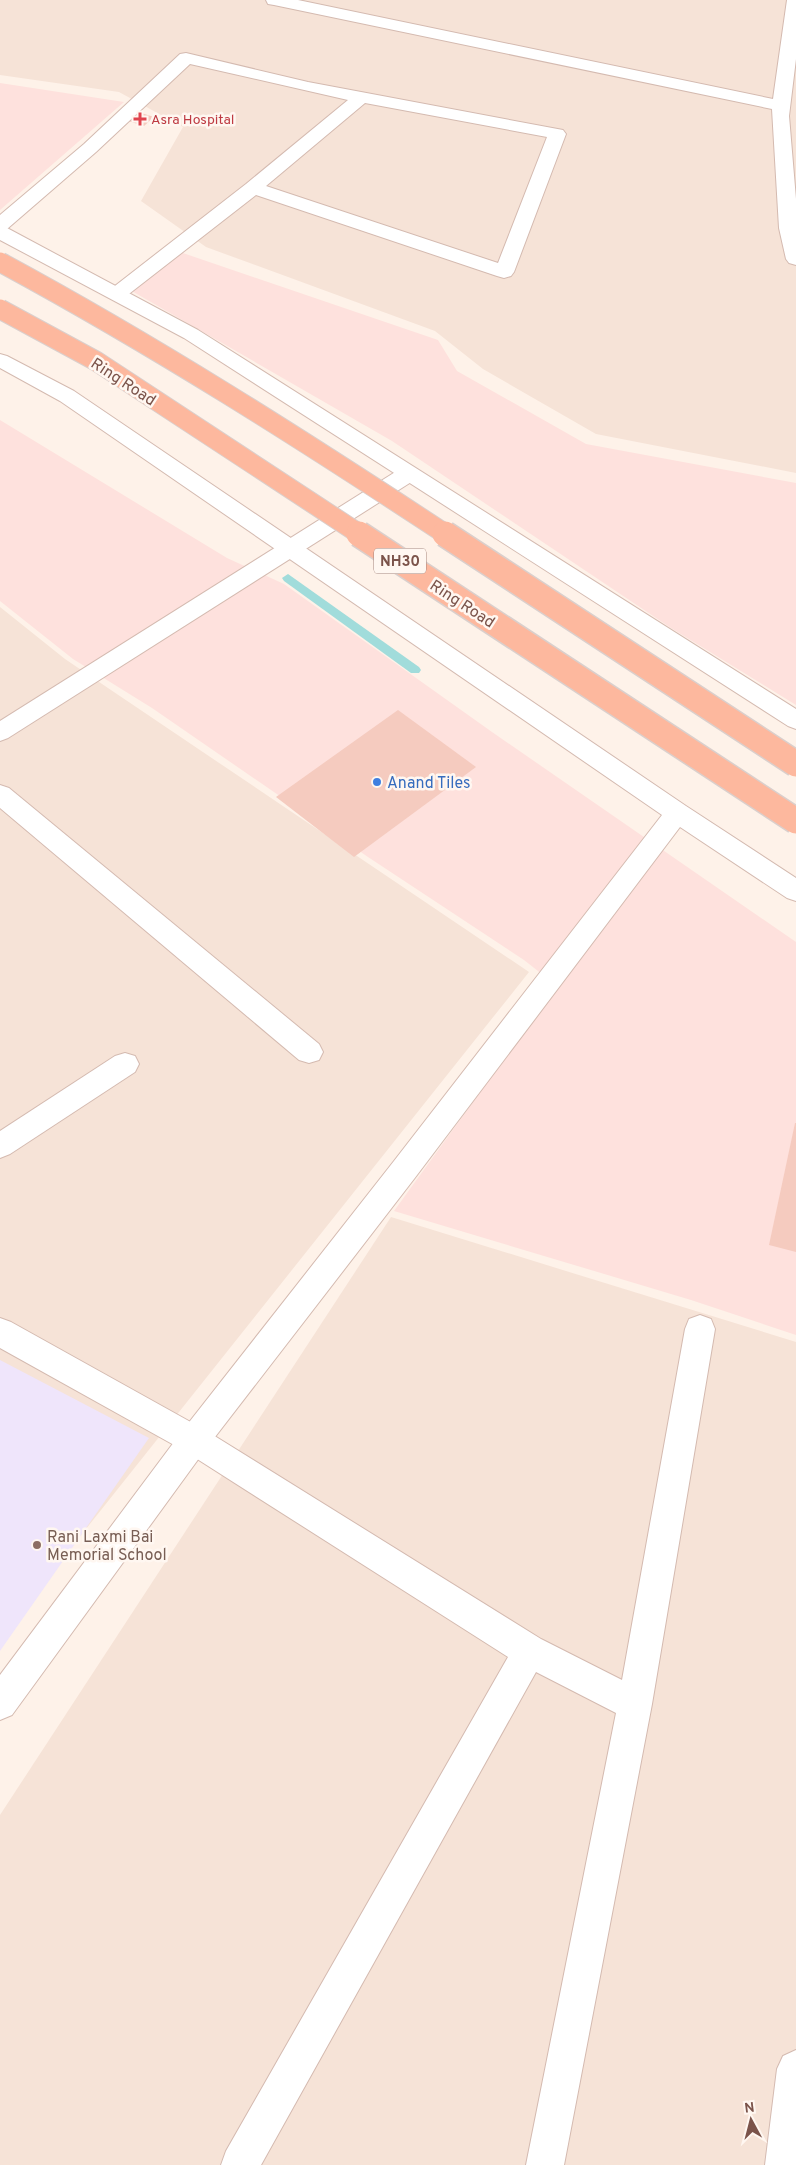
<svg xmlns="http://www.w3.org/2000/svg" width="796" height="2165" font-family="Overpass,sans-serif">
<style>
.residential{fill:#f6e3d7}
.commercial{fill:#fee1dd}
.education{fill:#efe5fb}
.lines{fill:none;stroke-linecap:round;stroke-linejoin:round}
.stream{fill:#a1dcdb;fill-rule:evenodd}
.building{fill:#f5cbbf}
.minor-casing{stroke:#d4bab0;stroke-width:2}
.tertiary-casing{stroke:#d4bab0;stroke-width:2}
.minor{fill:#fff;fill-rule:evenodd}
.tertiary{fill:#fff;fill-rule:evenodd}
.trunk-bridge-far1-casing{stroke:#dacfcc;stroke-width:21;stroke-linecap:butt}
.trunk-bridge-casing{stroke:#dacfcc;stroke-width:28;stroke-linecap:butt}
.trunk-bridge-far1{stroke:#fdb89e;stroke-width:19}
.trunk-bridge{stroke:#fdb89e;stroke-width:25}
.health-dot{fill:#e0444e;stroke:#fff7f1;stroke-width:2}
.shop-dot{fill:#3f7fe0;stroke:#fff7f1;stroke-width:2}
.education-dot{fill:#8d6e63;stroke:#fff7f1;stroke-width:2}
.labels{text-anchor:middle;stroke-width:5;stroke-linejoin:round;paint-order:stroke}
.far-health-label{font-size:14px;fill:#be3a42;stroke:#fff7f1;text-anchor:start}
.shield{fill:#fff7f1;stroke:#a3847c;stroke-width:1}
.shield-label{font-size:15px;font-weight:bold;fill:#7b534a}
.street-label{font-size:16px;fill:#7b534a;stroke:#fff7f1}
.shop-label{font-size:16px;fill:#366cbe;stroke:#fff7f1;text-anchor:start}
.education-label{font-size:16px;fill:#785e54;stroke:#fff7f1;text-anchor:start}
</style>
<rect width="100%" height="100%" fill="#fef2e9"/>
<g class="residential">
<polygon points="0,0 796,0 796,473 596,434 483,369 435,331 206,247 141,201 183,127 119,92 0,75"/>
<polygon points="0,607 65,659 529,972 0,1637"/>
<polygon points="391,1217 796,1342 796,2165 0,2165 0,1815"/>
</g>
<g class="commercial">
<polygon points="0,83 124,102 0,210"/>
<polygon points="180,252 438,340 457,371 586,444 796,483 796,705 671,628 392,441 130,290"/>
<polygon points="0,420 227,558 284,584 492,732 796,942 796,1335 691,1300 394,1211 557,986 524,960 368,857 152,708 73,659 0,601"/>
</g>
<polygon class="education" points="0,1360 149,1438 0,1651"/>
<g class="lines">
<polygon class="stream" points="288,574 419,667 421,670 419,673 411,673 284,581 282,578"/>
</g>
<g class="building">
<polygon points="135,111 154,117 144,126 125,120"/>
<polygon points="398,710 476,767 354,857 276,797"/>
<polygon points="795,1123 796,1123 796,1252 769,1245"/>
</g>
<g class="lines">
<defs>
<g id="minor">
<polygon points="266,0 298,0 773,99 787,0 796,0 796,59 789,116 796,199 796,265 789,263 786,259 779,228 772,109 274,5 268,4"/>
<path d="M186,53L308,82L563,130L566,134L514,272L511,276L504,278L497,276L256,195L125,297L118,299L111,297L108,293L111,289L246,184L348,100L190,64L96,152L7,229L0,231V215L84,144L180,54ZM365,103L547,137L498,263L266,186Z"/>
<polygon points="408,467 416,469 419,474 416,479 8,738 0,741 0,721 400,469"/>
<polygon points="0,785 9,788 319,1044 323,1052 319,1060 309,1063 299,1060 0,808"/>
<polygon points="125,1053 135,1056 139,1064 135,1072 10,1154 0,1158 0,1131 115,1056"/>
<polygon points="700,1315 711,1319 715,1329 652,1704 564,2165 526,2165 616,1713 536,1672 261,2165 221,2165 226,2151 508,1657 183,1450 0,1348 0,1318 11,1322 205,1430 541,1639 622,1680 685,1329 689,1319"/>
<polygon points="796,2050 796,2165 765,2165 777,2069 783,2056"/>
</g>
<g id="tertiary">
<polygon points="0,226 7,228 198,330 796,709 796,729 788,726 184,338 0,240"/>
<polygon points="0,354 7,356 74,391 686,806 796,878 796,901 787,898 680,827 414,1179 205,1450 12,1715 0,1720 0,1675 183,1430 394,1161 662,815 60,401 0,368"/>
</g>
</defs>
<use href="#minor" class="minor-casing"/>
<use href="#tertiary" class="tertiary-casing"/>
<use href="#minor" class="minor"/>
<use href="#tertiary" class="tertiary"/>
<defs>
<g id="trunk-bridge-far1">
<path d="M0,262C154,345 301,439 447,535"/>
<polyline points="0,309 96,361 361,535"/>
</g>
<g id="trunk-bridge">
<polyline points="359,534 796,821"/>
<polyline points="445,534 796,764"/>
</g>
</defs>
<use href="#trunk-bridge-far1" class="trunk-bridge-far1-casing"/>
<use href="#trunk-bridge" class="trunk-bridge-casing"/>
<use href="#trunk-bridge-far1" class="trunk-bridge-far1"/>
<use href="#trunk-bridge" class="trunk-bridge"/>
</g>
<path class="health-dot" d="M137.5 111.5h5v5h5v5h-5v5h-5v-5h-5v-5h5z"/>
<circle class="shop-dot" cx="377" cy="782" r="5"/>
<circle class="education-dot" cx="37" cy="1545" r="5"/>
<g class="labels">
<g class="far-health-label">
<text x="151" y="124">Asra Hospital</text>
</g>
<rect class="shield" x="374" y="548.5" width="52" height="25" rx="4"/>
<g class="shield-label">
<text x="400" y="566">NH30</text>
</g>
<g class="street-label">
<text transform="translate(124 381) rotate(33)" y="6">Ring Road</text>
<text transform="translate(463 603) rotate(33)" y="6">Ring Road</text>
</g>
<g class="shop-label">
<text x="387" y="788">Anand Tiles</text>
</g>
<g class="education-label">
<text x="47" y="1542">Rani Laxmi Bai<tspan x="47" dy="18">Memorial School</tspan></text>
</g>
</g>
<g transform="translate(751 2120) rotate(353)" stroke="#fff7f1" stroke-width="4" paint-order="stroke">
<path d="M0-4L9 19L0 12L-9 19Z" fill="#7b534a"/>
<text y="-8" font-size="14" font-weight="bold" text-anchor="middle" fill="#7b534a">N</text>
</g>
</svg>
